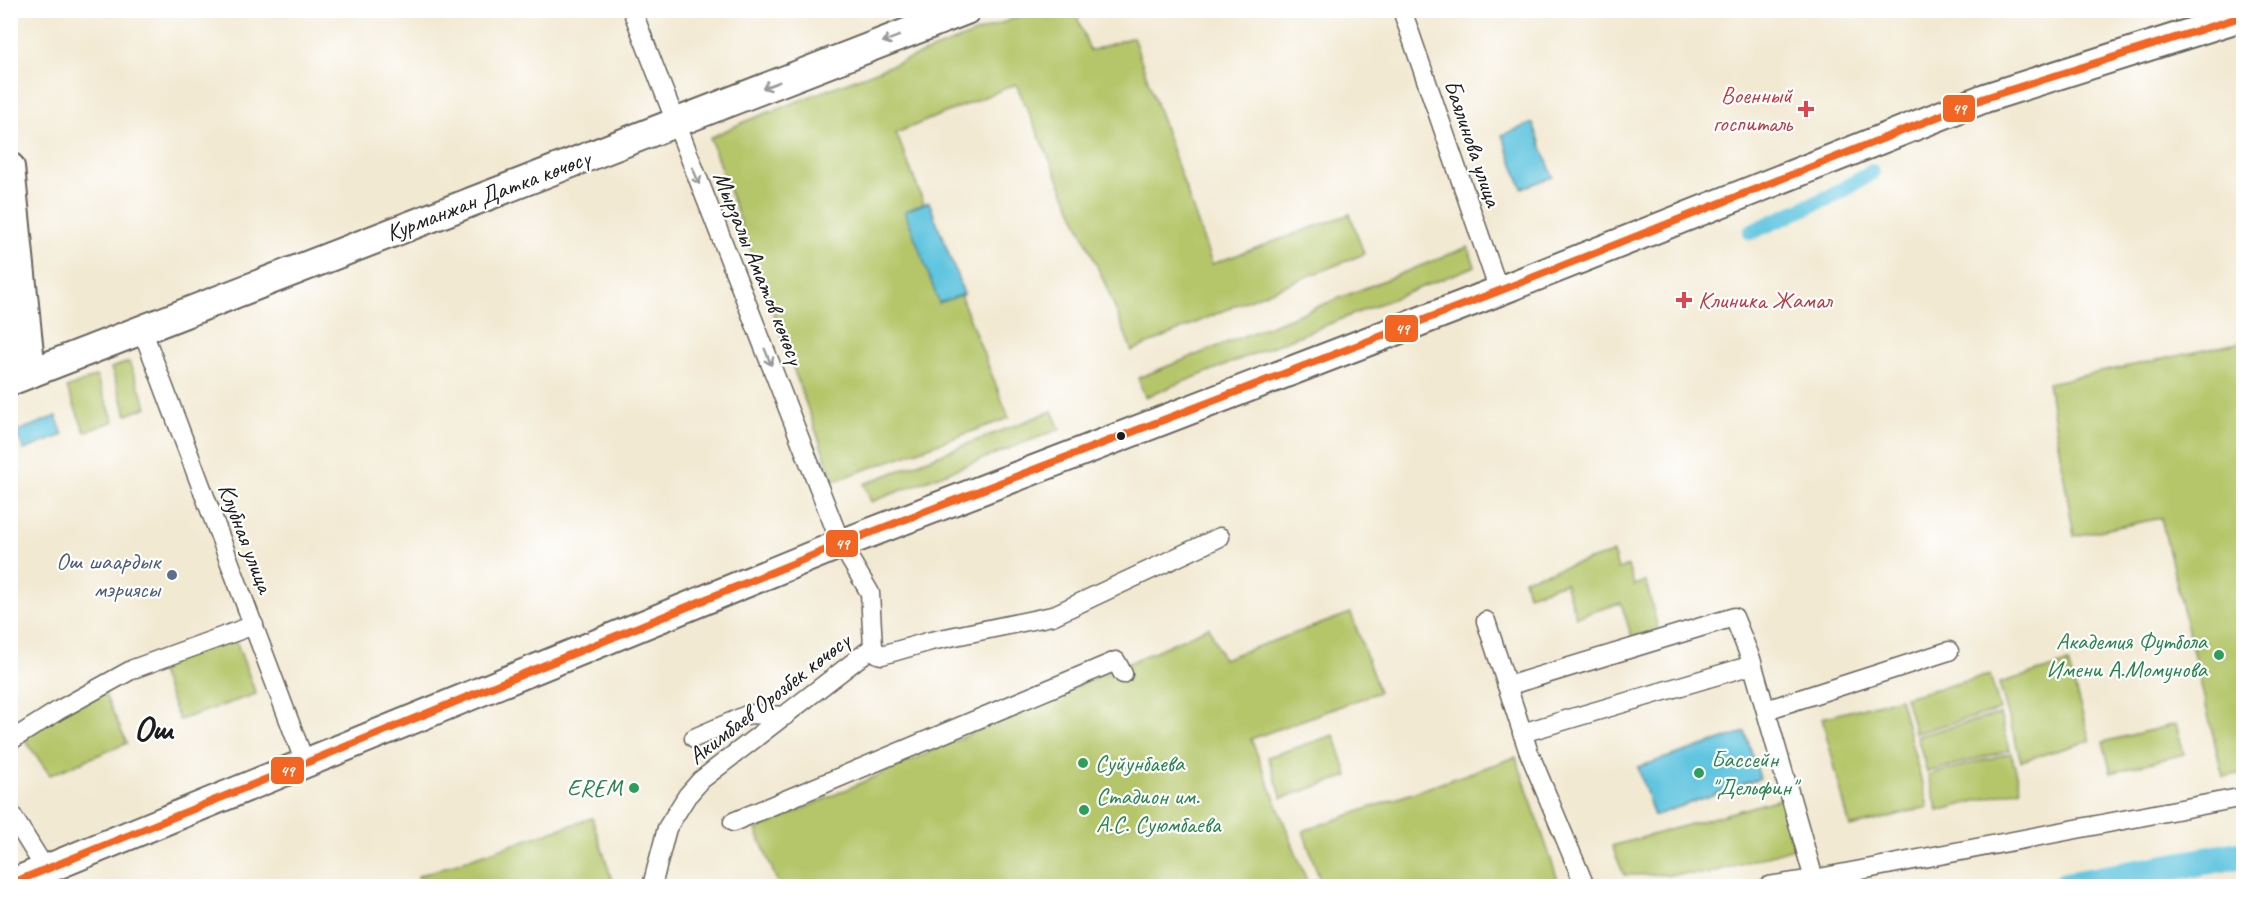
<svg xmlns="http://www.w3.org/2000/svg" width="2254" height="897" font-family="Caveat,sans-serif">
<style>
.green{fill:#b5c66a;stroke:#687143;stroke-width:1.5}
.water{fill:#61c5df;stroke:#3e707e;stroke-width:1.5}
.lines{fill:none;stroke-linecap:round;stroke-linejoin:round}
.canal{stroke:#61c5df;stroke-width:16}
.river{stroke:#61c5df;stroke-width:28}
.minor-casing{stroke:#67645c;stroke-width:21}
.primary-casing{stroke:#67645c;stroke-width:32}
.minor{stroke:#fff;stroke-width:18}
.primary{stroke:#fff;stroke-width:28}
.bus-1-casing{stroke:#fff;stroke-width:12}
.bus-1{stroke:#f26522;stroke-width:8}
.oneway{stroke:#999}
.health-dot{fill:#e0444e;stroke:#fff;stroke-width:2}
.bus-dot{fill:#1c1c1c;stroke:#fff;stroke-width:2}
.service-dot{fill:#5c6f8a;stroke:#fff;stroke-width:2}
.leisure-dot{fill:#2e9e5b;stroke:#fff;stroke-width:2}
.labels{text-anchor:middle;stroke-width:4.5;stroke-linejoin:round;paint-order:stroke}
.health-label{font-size:24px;fill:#be3a42;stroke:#fff;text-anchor:end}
.street-label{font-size:24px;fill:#1c1c1c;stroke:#fff}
.service-label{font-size:24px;fill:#4e5e75;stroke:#fff;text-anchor:end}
.leisure-label{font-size:24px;fill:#27864d;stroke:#fff;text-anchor:start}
.town-label{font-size:36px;font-weight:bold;fill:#1c1c1c;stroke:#fff}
.line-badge{stroke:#fff;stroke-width:2}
.badge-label{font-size:16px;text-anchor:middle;font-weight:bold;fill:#fff}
</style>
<rect width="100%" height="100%" fill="#fff"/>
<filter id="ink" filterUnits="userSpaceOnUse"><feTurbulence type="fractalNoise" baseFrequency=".0167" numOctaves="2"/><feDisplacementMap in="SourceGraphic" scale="12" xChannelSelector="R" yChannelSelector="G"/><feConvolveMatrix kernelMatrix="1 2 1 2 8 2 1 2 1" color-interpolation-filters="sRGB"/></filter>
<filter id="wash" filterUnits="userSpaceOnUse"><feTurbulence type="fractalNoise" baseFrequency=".008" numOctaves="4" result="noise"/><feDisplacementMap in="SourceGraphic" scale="24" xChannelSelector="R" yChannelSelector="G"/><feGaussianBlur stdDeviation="1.35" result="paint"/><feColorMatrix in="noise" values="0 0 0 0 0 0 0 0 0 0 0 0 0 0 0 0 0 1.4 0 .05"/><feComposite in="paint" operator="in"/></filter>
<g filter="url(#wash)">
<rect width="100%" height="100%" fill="#f2e9d2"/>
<g class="green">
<polygon points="1033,11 1075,11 1090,51 1133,37 1212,264 1350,214 1364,254 1241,303 1132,351 1109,293 1016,84 896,133 1009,418 834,481 710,138 746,121"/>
<polygon points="1468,247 1475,266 1145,397 1138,378"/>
<polygon points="2243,342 2244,773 2223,777 2161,518 2074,536 2048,383"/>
<polygon points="129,362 147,407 127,415 111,368"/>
<polygon points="96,376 114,421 85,432 67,388"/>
<polygon points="1052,411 1060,429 871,502 864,484"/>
<polygon points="1613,553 1618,569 1628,566 1634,585 1646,582 1658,629 1632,638 1621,603 1576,617 1565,583 1528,595 1524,579"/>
<polygon points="1351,613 1379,692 1251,739 1309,886 779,886 756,830 1209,627 1223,659"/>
<polygon points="233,633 256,694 179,720 156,662"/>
<polygon points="2068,663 2090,741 2021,761 1999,683"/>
<polygon points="1990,675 2000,710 1915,733 1905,697"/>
<polygon points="102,688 127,743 50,775 22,736"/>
<polygon points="1900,698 1928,807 1850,827 1822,718"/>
<polygon points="2000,714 2010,750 1927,772 1917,736"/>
<polygon points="2176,724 2184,754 2111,773 2103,742"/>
<polygon points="1334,735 1348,776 1282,798 1268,757"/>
<polygon points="2011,753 2021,789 1938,811 1928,775"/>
<polygon points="1516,757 1560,886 1322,886 1303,831"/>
<polygon points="1787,797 1801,846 1706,874 1624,875 1612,846"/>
<polygon points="592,818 614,886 421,886 418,876"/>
</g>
<g class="water">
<polygon points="1533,123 1553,177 1522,188 1502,135"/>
<polygon points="929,202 964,294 939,303 905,211"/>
<polygon points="56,416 63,435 24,450 16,432"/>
<polygon points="1745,732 1760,778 1654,816 1638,767"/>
</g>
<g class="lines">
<polyline class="canal" points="1751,232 1832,196 1872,172"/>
<polyline class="river" points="2066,886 2244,854"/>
</g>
</g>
<g filter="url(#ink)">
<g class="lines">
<defs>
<g id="minor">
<polyline points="632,10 841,544 870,593 873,647 701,780 687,796 667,828 652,886"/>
<polyline points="1402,10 1499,291"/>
<polyline points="142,329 305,763"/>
<polyline points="1486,621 1528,750 1585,886"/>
<polyline points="873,647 878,654 882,655 931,641 1052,616 1220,537"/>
<polyline points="1507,686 1734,617 1751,659 1814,879 1769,886"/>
<polyline points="1766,710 1949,651"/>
<polyline points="1522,733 1752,665"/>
<polyline points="694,738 749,714 785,716"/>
<polyline points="10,741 59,710 133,669 254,625"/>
<polyline points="10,812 46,870"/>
<polyline points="733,822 1116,661 1123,674"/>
<polyline points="1814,879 2244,797"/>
</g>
<g id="primary">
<polyline points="10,167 31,373"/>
<polyline points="10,381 966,10"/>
<polyline points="10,884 841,544 1499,291 1985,98 2244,16"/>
</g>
</defs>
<use href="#minor" class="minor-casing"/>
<use href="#primary" class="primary-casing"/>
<use href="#minor" class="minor"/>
<use href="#primary" class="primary"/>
<defs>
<polyline id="bus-1" points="10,884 841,544 1499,291 1985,98 2244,16"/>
</defs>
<use href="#bus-1" class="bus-1-casing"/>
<use href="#bus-1" class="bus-1"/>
</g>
<defs><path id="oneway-shaft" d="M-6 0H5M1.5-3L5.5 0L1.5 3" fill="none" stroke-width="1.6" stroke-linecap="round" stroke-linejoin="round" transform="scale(1.5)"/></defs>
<g class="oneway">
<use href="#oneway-shaft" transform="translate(891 39) rotate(159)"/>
<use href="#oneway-shaft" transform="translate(771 85) rotate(159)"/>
<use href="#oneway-shaft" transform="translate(696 176) rotate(68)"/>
<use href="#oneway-shaft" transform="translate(768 357) rotate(68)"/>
</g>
</g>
<g class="health-dot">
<path d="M1803 100h6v6h6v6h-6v6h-6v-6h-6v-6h6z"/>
<path d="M1681 291h6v6h6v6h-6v6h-6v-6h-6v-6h6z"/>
</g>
<circle class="bus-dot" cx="1121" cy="436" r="5"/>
<circle class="service-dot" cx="172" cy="575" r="6"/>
<g class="leisure-dot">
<circle cx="2219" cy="655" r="6"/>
<circle cx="1083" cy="763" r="6"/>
<circle cx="1699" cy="773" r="6"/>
<circle cx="634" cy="788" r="6"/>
<circle cx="1084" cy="810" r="6"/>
</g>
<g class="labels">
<g class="health-label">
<text x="1792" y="103">Военный<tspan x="1792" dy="28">госпиталь</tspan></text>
<text x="1698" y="308" text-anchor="start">Клиника Жамал</text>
</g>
<g class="street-label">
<text transform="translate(1473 143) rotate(71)" y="8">Баялинова улица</text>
<text transform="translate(488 195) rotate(-21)" y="8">Курманжан Датка көчөсү</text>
<text transform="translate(759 268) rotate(68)" y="8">Мырзалы Аматов көчөсү</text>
<text transform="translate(246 538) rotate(69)" y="8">Клубная улица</text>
<text transform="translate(769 698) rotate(-38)" y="8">Акимбаев Орозбек көчөсү</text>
</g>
<g class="service-label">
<text x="160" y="569">Ош шаардык<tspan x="160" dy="28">мэриясы</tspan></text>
</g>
<g class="leisure-label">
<text x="2207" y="649" text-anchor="end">Академия Футбола<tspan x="2207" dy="28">Имени А.Момунова</tspan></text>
<text x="1711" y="767">Бассейн<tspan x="1711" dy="28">"Дельфин"</tspan></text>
<text x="1095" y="771">Суйунбаева</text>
<text x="622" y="796" text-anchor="end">EREM</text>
<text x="1096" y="804">Стадион им.<tspan x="1096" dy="28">А.С. Суюмбаева</tspan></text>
</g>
<g class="town-label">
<text x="153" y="740">Ош</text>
</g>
</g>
<g class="line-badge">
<rect x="1942" y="94" width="34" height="29" rx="6" fill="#f26522"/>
<rect x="1384" y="314" width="35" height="29" rx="6" fill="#f26522"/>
<rect x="825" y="529" width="34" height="29" rx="6" fill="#f26522"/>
<rect x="270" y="756" width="35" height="29" rx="6" fill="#f26522"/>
</g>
<g class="badge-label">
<text x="1959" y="114">49</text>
<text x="1402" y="334">49</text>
<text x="842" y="549">49</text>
<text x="287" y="776">49</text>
</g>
<rect width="2254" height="897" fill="none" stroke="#fff" stroke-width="36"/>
</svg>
